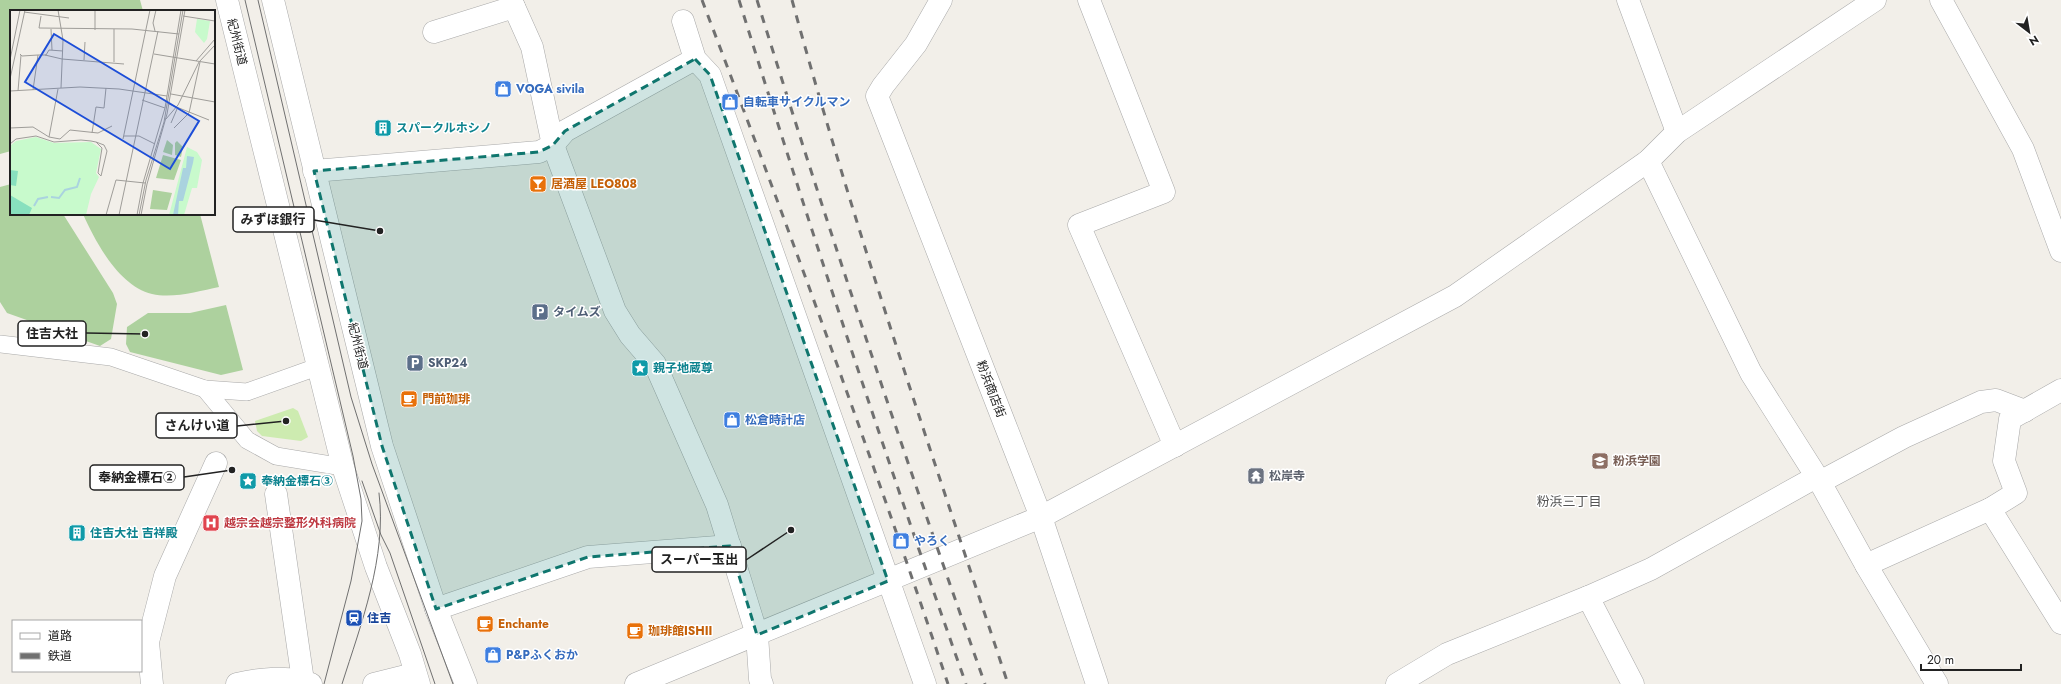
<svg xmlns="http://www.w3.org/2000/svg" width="2061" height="684" font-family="Jost,'Noto Sans JP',sans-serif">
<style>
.grass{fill:#cdebb0}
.forest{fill:#add19e}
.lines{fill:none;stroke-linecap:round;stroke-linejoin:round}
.lane-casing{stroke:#a9a9a9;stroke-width:18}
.street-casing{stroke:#a9a9a9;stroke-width:23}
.lane{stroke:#fff;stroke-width:17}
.street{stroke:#fff;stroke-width:22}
.tram{stroke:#707070;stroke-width:1}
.rail{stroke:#707070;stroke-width:3;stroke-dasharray:8 8;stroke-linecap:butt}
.marked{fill:#0f766e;fill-opacity:0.2;stroke:#0f766e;stroke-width:3;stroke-dasharray:8 5;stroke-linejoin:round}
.labels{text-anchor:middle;stroke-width:3;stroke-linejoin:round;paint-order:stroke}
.street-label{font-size:12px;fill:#222;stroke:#fff}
.shop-label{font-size:12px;font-weight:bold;fill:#366cbe;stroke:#fff;text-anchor:start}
.culture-label{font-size:12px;font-weight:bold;fill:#0d838f;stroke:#fff;text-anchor:start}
.food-label{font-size:12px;font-weight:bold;fill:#c56008;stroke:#fff;text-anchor:start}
.service-label{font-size:12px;font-weight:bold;fill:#4e5e75;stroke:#fff;text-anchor:start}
.education-label{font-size:12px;font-weight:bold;fill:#785e54;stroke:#fff;text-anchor:start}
.worship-label{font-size:12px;font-weight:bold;fill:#5b616d;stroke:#fff;text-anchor:start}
.health-label{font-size:12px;font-weight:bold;fill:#be3a42;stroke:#fff;text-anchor:start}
.transit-label{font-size:12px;font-weight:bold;fill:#164399;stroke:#fff;text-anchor:start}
.neighbourhood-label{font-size:13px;fill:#555;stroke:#fff}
.inset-river{fill:none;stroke:#aad3df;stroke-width:2}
.inset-road{fill:none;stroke:#9f9d99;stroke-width:1}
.view{fill:#1d4ed8;fill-opacity:0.15;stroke:#1d4ed8;stroke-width:2}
.inset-edge{fill:none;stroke:#222;stroke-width:2}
.leader{fill:none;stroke:#222;stroke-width:1.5}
.callout-dot{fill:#222;stroke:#fff;stroke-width:1.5}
.callout{fill:#fff;stroke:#222;stroke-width:1.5}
.callout-label{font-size:13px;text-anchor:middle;font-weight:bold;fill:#222}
</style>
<rect width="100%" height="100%" fill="#f2efe9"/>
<polygon class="grass" points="293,408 298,411 308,437 301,441 262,436 257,431 255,421"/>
<g class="forest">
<polygon points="0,0 140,0 143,11 11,11 11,151 0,154"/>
<polygon points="11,184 11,214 63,214 113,293 117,304 111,339 100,346 7,313 0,302 0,187"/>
<path d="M83,214H200L219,287C199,291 173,299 152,294C119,286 96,243 83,214Z"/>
<polygon points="226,305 243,370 221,375 130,352 126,344 127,327 148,313 190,313"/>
</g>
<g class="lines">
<defs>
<g id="lane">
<polyline points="0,344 111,357 205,389 247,440 276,456 343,467"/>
<polyline points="205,389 247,392 317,367"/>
</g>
<g id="street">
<polyline points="227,0 343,467 376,567 410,654 419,684"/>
<polyline points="273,0 382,446 436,609 466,684"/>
<polyline points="511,0 532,47 553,145 615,311 630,335 655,364 717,505 757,635 760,679 762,684"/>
<polyline points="941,0 916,44 883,86 877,96 1041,517 1097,684"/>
<polyline points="1089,0 1164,192 1079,225 1175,446"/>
<polyline points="1628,0 1677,132"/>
<polyline points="1941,0 2023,149 2061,251"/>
<polyline points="683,21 695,59 710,75 925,684"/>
<polyline points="434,32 514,7"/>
<polyline points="1648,161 1751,373 1820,482 1866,565 1937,684"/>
<polyline points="314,171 539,152 553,145 565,131 695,59"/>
<polyline points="1820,482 1904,437 1981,402 1996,400 2025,411"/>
<polyline points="276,494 303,681"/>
<polyline points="1990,509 2061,623"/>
<polyline points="1866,565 1990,509 2016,493 2004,461 2010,419 2061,390"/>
<polyline points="1588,597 1633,684"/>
<polyline points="436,609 588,557 730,546"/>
<polyline points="152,684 148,642 165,576 216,463"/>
<path d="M237,684C258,679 291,675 311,684"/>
<polyline points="374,684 414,674"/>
<polyline points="636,684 1041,517 1455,296 1648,161 1677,132 1875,0"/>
<polyline points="1397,684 1447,654 1588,597 1651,569 1816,477"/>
</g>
</defs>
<use href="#lane" class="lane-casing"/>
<use href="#street" class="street-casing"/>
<use href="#lane" class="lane"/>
<use href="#street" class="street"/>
<g class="tram">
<polyline points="245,0 353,456 361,499 362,521 351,581 324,684"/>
<polyline points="258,0 351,397 372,464 453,684"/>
<polyline points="362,481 381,535 390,553 435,684"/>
<path d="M342,684C361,624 387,557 379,493"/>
</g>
<g class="rail">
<path d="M702,0C788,226 871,454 948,684"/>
<path d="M739,0C810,229 886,458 966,684"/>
<path d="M757,0C828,229 905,458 985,684"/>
<path d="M792,0C855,231 933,457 1008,684"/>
</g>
</g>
<path class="marked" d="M695,59L710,75L888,581L757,635L730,546L588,557L436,609L382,446L314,171L539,152L553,145L565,131Z"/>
<defs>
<symbol id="shop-square" viewBox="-11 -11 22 22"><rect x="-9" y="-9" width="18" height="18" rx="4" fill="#3f7fe0" stroke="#fff"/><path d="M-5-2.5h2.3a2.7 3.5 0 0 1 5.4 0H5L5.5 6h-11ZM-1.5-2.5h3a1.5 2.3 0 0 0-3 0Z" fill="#fff"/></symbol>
<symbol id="building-square" viewBox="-11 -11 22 22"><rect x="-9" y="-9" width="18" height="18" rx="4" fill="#0f9aa8" stroke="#fff"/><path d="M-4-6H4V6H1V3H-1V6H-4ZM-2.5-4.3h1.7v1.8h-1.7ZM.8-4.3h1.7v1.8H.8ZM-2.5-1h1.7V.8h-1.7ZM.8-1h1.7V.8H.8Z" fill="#fff"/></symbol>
<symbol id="bar-square" viewBox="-11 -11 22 22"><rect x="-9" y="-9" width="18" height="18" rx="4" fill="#e8710a" stroke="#fff"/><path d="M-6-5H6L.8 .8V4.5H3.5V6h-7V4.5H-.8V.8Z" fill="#fff"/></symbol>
<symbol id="parking-square" viewBox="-11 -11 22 22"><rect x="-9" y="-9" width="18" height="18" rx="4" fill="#5c6f8a" stroke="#fff"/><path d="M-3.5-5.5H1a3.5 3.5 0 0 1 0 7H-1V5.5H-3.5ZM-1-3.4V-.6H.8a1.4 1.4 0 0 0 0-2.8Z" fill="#fff"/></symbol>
<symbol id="sight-square" viewBox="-11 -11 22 22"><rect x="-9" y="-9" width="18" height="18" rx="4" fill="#0f9aa8" stroke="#fff"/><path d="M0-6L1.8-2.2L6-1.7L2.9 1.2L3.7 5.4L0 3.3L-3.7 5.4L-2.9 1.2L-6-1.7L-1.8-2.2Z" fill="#fff"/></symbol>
<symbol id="cafe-square" viewBox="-11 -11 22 22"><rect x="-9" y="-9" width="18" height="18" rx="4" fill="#e8710a" stroke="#fff"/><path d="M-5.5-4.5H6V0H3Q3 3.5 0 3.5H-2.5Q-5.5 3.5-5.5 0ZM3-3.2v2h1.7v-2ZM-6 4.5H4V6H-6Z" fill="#fff"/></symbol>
<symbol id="school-square" viewBox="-11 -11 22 22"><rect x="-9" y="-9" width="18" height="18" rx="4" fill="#8d6e63" stroke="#fff"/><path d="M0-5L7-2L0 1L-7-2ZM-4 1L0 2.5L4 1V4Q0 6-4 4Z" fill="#fff"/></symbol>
<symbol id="temple-square" viewBox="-11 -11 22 22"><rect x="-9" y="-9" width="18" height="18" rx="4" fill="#6b7280" stroke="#fff"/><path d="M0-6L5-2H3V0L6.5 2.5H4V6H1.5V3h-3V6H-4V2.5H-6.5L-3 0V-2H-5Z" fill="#fff"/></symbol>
<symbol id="hospital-square" viewBox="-11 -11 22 22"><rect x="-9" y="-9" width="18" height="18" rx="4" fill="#e0444e" stroke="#fff"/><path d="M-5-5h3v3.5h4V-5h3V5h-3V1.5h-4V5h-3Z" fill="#fff"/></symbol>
<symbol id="station-square" viewBox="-11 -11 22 22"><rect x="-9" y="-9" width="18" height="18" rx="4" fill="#1a4fb4" stroke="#fff"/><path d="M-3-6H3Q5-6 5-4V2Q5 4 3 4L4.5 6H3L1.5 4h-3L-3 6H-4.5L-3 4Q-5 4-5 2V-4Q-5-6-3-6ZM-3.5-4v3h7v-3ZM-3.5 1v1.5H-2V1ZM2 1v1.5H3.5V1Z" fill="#fff"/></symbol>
</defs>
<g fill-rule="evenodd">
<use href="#shop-square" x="493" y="79" width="20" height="20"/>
<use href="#shop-square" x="720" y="92" width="20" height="20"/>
<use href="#building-square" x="373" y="118" width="20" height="20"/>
<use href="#bar-square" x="528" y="174" width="20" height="20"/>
<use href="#parking-square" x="530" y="302" width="20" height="20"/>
<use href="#parking-square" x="405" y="353" width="20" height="20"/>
<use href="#sight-square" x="630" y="358" width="20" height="20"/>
<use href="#cafe-square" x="399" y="389" width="20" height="20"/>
<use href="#shop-square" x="722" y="410" width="20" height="20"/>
<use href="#school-square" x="1590" y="451" width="20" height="20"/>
<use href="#temple-square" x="1246" y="466" width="20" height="20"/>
<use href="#sight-square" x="238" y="471" width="20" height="20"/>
<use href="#hospital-square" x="201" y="513" width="20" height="20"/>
<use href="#building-square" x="67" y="523" width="20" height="20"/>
<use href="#shop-square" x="891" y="531" width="20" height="20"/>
<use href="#station-square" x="344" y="608" width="20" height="20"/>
<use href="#cafe-square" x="475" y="614" width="20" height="20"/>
<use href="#cafe-square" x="625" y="621" width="20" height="20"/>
<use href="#shop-square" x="483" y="645" width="20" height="20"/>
</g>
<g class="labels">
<g class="street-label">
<text transform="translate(237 42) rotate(76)" y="4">紀州街道</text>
<text transform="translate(358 346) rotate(76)" y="4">紀州街道</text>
<text transform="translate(991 389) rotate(69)" y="4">粉浜商店街</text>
</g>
<g class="shop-label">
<text x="516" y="93">VOGA sivila</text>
<text x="743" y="106">自転車サイクルマン</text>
<text x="745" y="424">松倉時計店</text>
<text x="914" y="545">やろく</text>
<text x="506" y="659">P&amp;Pふくおか</text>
</g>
<g class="culture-label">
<text x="396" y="132">スパークルホシノ</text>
<text x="653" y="372">親子地蔵尊</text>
<text x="261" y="485">奉納金標石③</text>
<text x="90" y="537">住吉大社 吉祥殿</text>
</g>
<g class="food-label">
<text x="551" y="188">居酒屋 LEO808</text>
<text x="422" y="403">門前珈琲</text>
<text x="498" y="628">Enchante</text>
<text x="648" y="635">珈琲館ISHII</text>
</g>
<g class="service-label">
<text x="553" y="316">タイムズ</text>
<text x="428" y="367">SKP24</text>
</g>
<g class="education-label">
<text x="1613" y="465">粉浜学園</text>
</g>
<g class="worship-label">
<text x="1269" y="480">松岸寺</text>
</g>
<g class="health-label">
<text x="224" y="527">越宗会越宗整形外科病院</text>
</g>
<g class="transit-label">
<text x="367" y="622">住吉</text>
</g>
<g class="neighbourhood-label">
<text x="1569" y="506">粉浜三丁目</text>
</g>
</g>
<g transform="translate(10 10)">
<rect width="205" height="205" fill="#f2efe9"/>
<path d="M157,130L163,135L162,145L153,142ZM167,131L173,137L171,147L165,145V133ZM153,145L171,150L164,170L146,168ZM143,180L162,183L157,200L140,199Z" fill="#add19e"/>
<path d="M187,9L200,11L197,29L194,33L185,22ZM26,127L44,133L81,132L91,139L86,163L89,167L81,184L76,205H0V136L6,131ZM177,137L187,142L192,150L187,178H182L174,205H159Z" fill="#c8facc"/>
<path d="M0,160L8,161L6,176L0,175ZM0,185L22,198L19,205H0Z" fill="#88e0be"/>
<path d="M177,146L184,147L183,153L173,191H169L168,205H163L173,158H176Z" fill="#aad3df"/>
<path class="inset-river" d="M41,187L49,188L55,180L67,177L70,168M24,196L28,189L38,187"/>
<path class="inset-road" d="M48,0L53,30L51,78M85,0V20M14,2L59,8M31,6L29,18L122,19L169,24M173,6L205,11M41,19L42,40M145,21L143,13L146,0M10,44L12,46L28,45M144,44L205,54M35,45L52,49M52,49L114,54M0,50L10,0M74,50L75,32M186,51L205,29M104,52V19M0,69L15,0M23,80L28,45H36L39,40L53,41M0,81L70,77L109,79L157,86M8,81L11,45M161,84L205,92M132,90L155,98M159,94L199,110M156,109L168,95L189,52L205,35M161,113L167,99M0,118L23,117L39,127L50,129L60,120L88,123L102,116M164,118L179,103L190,52M82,123L86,97L94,98L96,78M114,126H129L145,134M39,127L48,79M113,129L140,0M0,134L6,129L26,126L44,132L71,130L81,131L86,132L94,135L97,141L91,166L88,163L92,138L86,132M106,170L135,173M96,205L106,170M109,205L148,21M127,205L133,173L155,98L171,0M129,205L136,170L154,112L173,0M131,205L137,174L157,104L175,0"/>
<path class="view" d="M44,24L189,111L160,159L15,72Z"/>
<rect width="205" height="205" class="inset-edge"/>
</g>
<path class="leader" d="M380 231L314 220M145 334L86 333M286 421L237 426M232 470L184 477M791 530L746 560"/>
<g class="callout-dot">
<circle cx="380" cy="231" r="4"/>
<circle cx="145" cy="334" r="4"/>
<circle cx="286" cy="421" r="4"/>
<circle cx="232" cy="470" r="4"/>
<circle cx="791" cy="530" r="4"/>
</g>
<g class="callout">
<rect x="233" y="207" width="81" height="25" rx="4"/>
<rect x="18" y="321" width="68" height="25" rx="4"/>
<rect x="156" y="413" width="81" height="25" rx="4"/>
<rect x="90" y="465" width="94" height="25" rx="4"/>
<rect x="652" y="547" width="94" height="25" rx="4"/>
</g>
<g class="callout-label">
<text x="273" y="224">みずほ銀行</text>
<text x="52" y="338">住吉大社</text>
<text x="197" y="430">さんけい道</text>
<text x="137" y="482">奉納金標石②</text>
<text x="699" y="564">スーパー玉出</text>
</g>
<rect x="12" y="620" width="130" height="52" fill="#ffffff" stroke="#a7a7a7"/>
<rect x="20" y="633" width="20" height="6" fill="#ffffff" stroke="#a7a7a7"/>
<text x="48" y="640" font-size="12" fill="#222222">道路</text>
<rect x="20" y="653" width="20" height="6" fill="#707070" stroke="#a7a7a7"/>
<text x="48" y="660" font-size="12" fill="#222222">鉄道</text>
<g transform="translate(2029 32) rotate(149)" stroke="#ffffff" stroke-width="3" paint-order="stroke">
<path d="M0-3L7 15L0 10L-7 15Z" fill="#222222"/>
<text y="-6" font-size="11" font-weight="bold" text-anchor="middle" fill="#222222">N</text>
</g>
<path d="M1921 664v6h100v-6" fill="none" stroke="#222222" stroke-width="2"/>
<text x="1927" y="664" font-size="12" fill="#222222" stroke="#ffffff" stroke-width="3" paint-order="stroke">20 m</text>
</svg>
